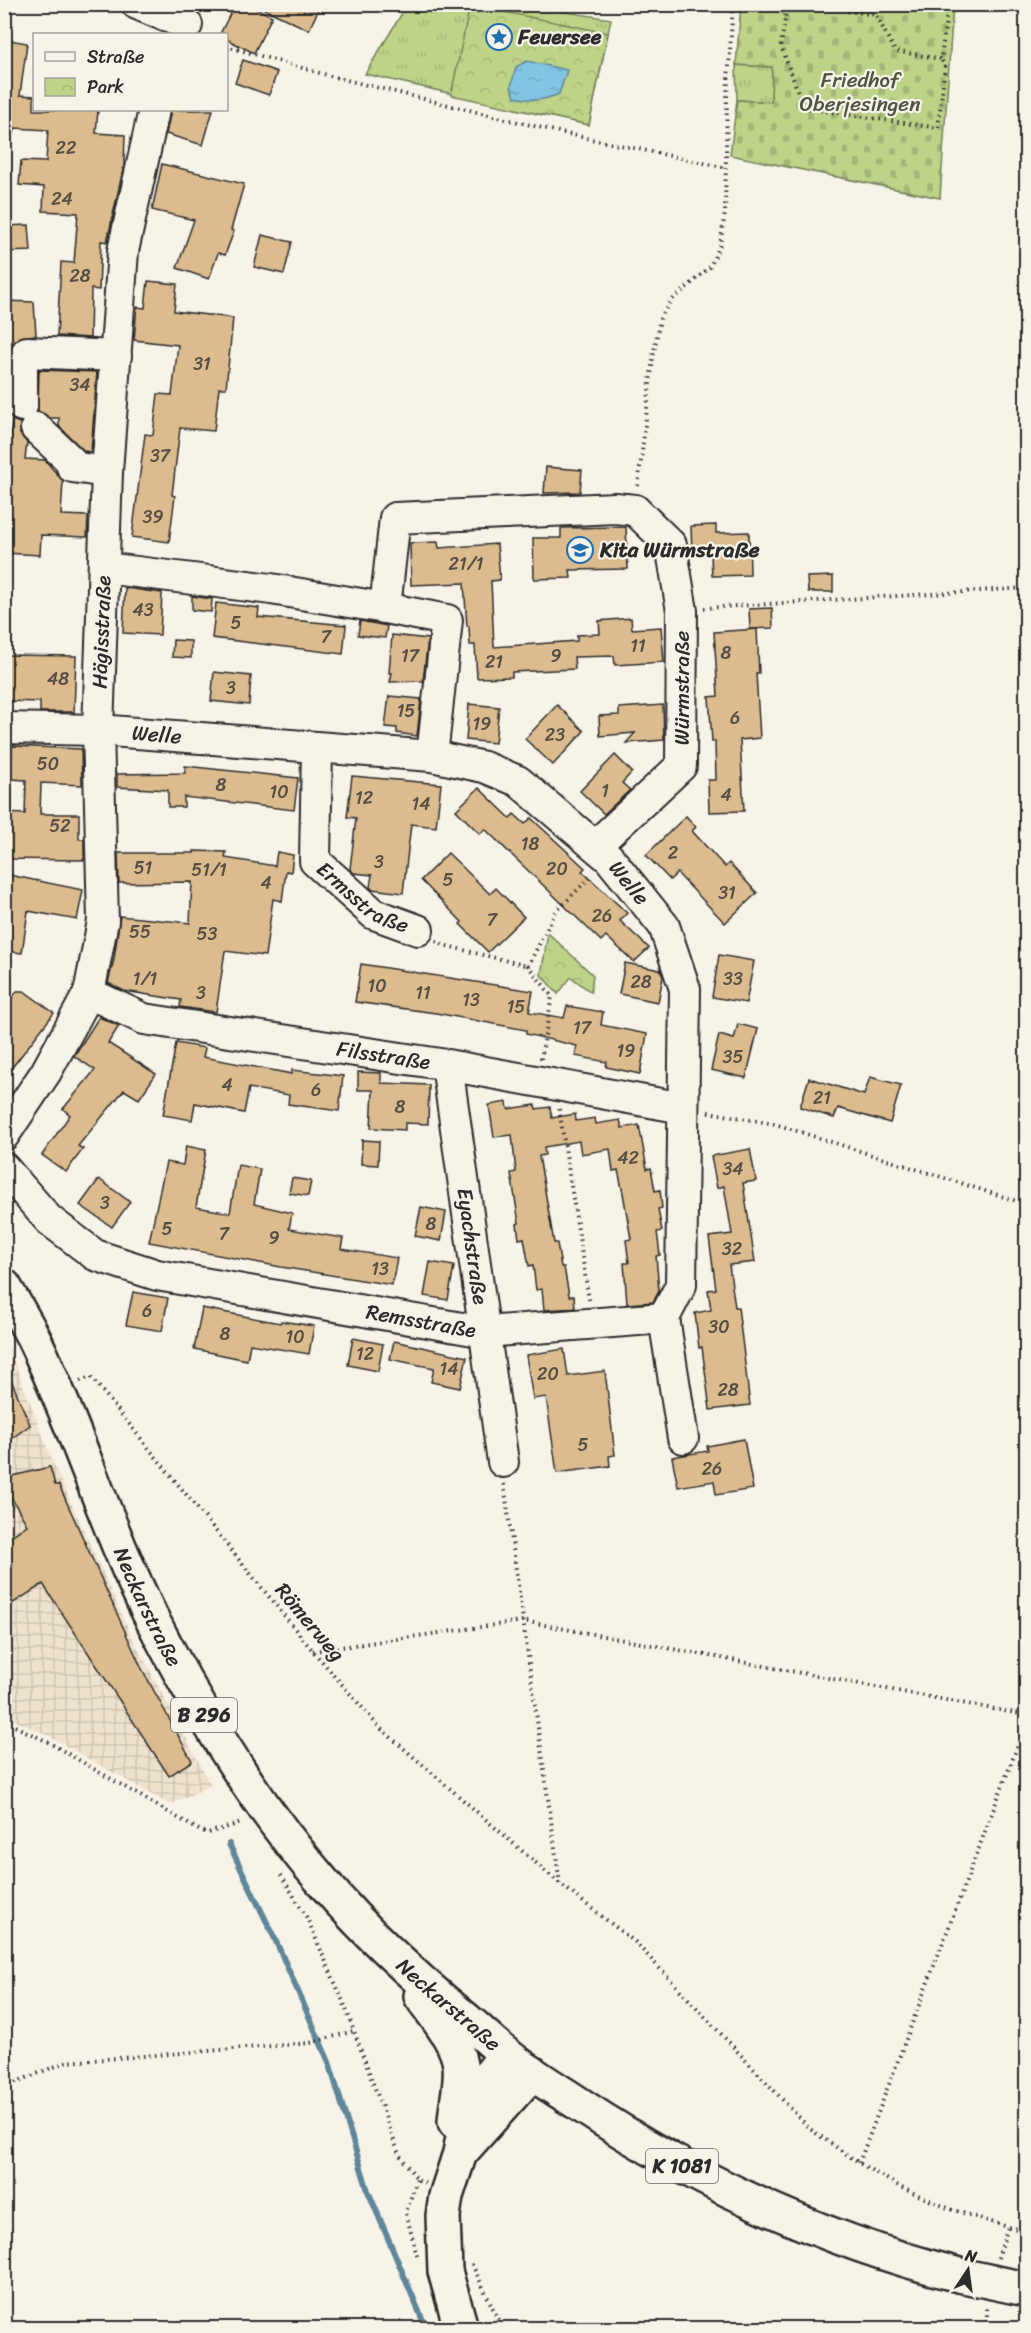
<svg xmlns="http://www.w3.org/2000/svg" width="1031" height="2333" font-family="Sriracha,sans-serif">
<style>
.industrial{fill:url(#industrial-grid)}
.grass{fill:url(#grass-tufts);stroke:#747f5a;stroke-width:1.5}
.cemetery{fill:url(#cemetery-stones);stroke:#747f5a;stroke-width:1.5}
.park{fill:url(#park-crowns);stroke:#747f5a;stroke-width:1.5}
.water{fill:url(#water-ripples);stroke:#5f8799;stroke-width:1.5}
.lines{fill:none;stroke-linecap:round;stroke-linejoin:round}
.stream{stroke:#5f8799;stroke-width:6}
.building{fill:#dcbc8f;stroke:#2b2b2b;stroke-width:1.5}
.minor-casing{stroke:#2b2b2b;stroke-width:34}
.major-casing{stroke:#2b2b2b;stroke-width:38}
.path{stroke:#2b2b2b;stroke-width:4;stroke-dasharray:1.5 4.5;stroke-linecap:butt}
.minor{stroke:#f7f3e8;stroke-width:30}
.major{stroke:#f7f3e8;stroke-width:33}
.major-bridge-casing{stroke:#2b2b2b;stroke-width:38;stroke-linecap:butt}
.major-bridge{stroke:#f7f3e8;stroke-width:33}
.labels{text-anchor:middle;stroke-width:4.5;stroke-linejoin:round;paint-order:stroke}
.number-label{font-size:18px;fill:#574f44}
.shield{fill:#f7f3e8;stroke:#686764;stroke-width:1.5}
.shield-label{font-size:20px;font-weight:bold;fill:#2b2b2b}
.poi-label{font-size:21px;font-weight:bold;fill:#2b2b2b;stroke:#f7f3e8;text-anchor:start}
.park-label{font-size:21px;fill:#505542;stroke:#f7f3e8}
.street-label{font-size:21px;fill:#2b2b2b;stroke:#f7f3e8}
</style>
<defs>
<pattern id="industrial-grid" width="8" height="8" patternUnits="userSpaceOnUse" patternTransform="scale(1.5)"><rect width="8" height="8" fill="#efe2cd"/><path d="M0 4h8M4 0v8" fill="none" stroke="#cdc2b0"/></pattern>
<pattern id="grass-tufts" width="24" height="20" patternUnits="userSpaceOnUse" patternTransform="scale(1.5)"><rect width="24" height="20" fill="#bdd388"/><path d="M3 7l-1-3M5 7V3M7 7l1-3M15 17l-1-3M17 17v-4M19 17l1-3" fill="none" stroke="#a3b576"/></pattern>
<pattern id="cemetery-stones" width="16" height="16" patternUnits="userSpaceOnUse" patternTransform="scale(1.5)"><rect width="16" height="16" fill="#bdd388"/><path d="M2 7V4a2 2 0 0 1 4 0v3zM10 15v-3a2 2 0 0 1 4 0v3z" fill="#a3b576"/></pattern>
<pattern id="park-crowns" width="20" height="18" patternUnits="userSpaceOnUse" patternTransform="scale(1.5)"><rect width="20" height="18" fill="#bdd388"/><path d="M2 6a3 3 0 1 1 6 0M12 15a3 3 0 1 1 6 0" fill="none" stroke="#a3b576"/></pattern>
<pattern id="water-ripples" width="26" height="14" patternUnits="userSpaceOnUse" patternTransform="scale(1.5)"><rect width="26" height="14" fill="#82c5e3"/><path d="M2 4q2-2 4 0t4 0M15 11q2-2 4 0t4 0" fill="none" stroke="#70a9c3"/></pattern>
</defs>
<rect width="100%" height="100%" fill="#f7f3e8"/>
<filter id="ink" filterUnits="userSpaceOnUse"><feTurbulence type="fractalNoise" baseFrequency=".0167" numOctaves="2"/><feDisplacementMap in="SourceGraphic" scale="12" xChannelSelector="R" yChannelSelector="G"/><feConvolveMatrix kernelMatrix="1 2 1 2 8 2 1 2 1" color-interpolation-filters="sRGB"/></filter>
<g filter="url(#ink)">
<polygon class="industrial" points="4,1335 54,1465 131,1635 211,1785 170,1805 45,1734 5,1716"/>
<g class="grass">
<polygon points="407,5 523,5 611,19 589,125 365,74"/>
<polygon points="736,65 773,67 771,102 737,100"/>
</g>
<polygon class="cemetery" points="741,5 953,5 940,198 730,155 737,100 771,102 772,67 736,65"/>
<g class="park">
<polygon points="470,5 608,33 589,125 451,95"/>
<polygon points="548,933 593,975 591,992 571,977 558,994 541,975"/>
</g>
<path class="water" d="M527,61L567,70L559,94C542,101 533,101 515,97L511,86L516,67Z"/>
<g class="lines">
<polyline class="stream" points="229,1844 274,1937 329,2062 368,2191 426,2328"/>
</g>
<g class="building">
<polygon points="235,4 247,4 272,16 254,53 226,39 226,34 220,34"/>
<polygon points="254,4 321,4 309,30"/>
<polygon points="4,39 27,43 20,95 34,96 34,110 98,110 96,133 125,135 124,165 107,242 101,241 99,290 91,289 90,338 57,336 61,262 74,263 78,213 43,211 44,187 19,185 21,161 46,162 48,130 15,128 14,134 4,134"/>
<polygon points="243,60 277,72 269,95 235,83"/>
<polygon points="171,110 213,110 203,145 166,134"/>
<polygon points="162,164 244,184 231,230 234,231 225,255 218,253 209,279 177,268 194,220 152,210"/>
<polygon points="29,225 31,251 4,252 4,226"/>
<polygon points="262,235 292,242 284,274 254,267"/>
<polygon points="148,281 177,284 174,311 233,318 226,388 219,388 214,431 180,428 172,495 175,496 169,542 132,537 145,434 153,435 158,394 172,395 178,345 134,340 137,307 145,308"/>
<polygon points="4,301 34,302 36,335 19,337 8,350 5,359 6,410 4,410"/>
<polygon points="39,370 97,372 91,452 84,451 59,426 59,418 50,418 38,411"/>
<polygon points="12,420 20,423 20,434 27,443 25,459 45,460 63,481 61,515 88,516 87,537 41,535 40,555 5,553 8,511 4,511 4,489"/>
<polygon points="546,467 582,470 580,492 544,493"/>
<polygon points="716,525 716,533 749,532 750,575 712,576 711,555 692,555 691,526"/>
<polygon points="626,527 628,569 570,570 571,578 534,579 533,538 561,538 561,528"/>
<polygon points="438,542 439,548 497,544 500,580 491,581 494,647 577,641 577,635 600,634 599,621 631,618 632,629 661,627 664,662 615,665 614,656 574,657 575,669 512,672 512,677 477,678 475,645 470,645 469,626 467,626 464,583 411,585 410,543"/>
<polygon points="833,576 833,592 808,592 807,577"/>
<polygon points="125,588 162,593 160,635 123,633"/>
<polygon points="192,596 212,599 211,612 192,610"/>
<polygon points="216,603 259,608 258,617 346,625 343,654 212,638"/>
<polygon points="772,608 773,628 750,629 749,609"/>
<polygon points="360,621 387,626 385,638 358,635"/>
<polygon points="757,629 759,673 756,673 760,738 740,740 744,811 709,812 708,780 716,780 715,741 712,742 709,697 718,696 714,632"/>
<polygon points="392,635 428,639 423,681 390,682 392,673 389,673"/>
<polygon points="173,640 191,641 191,658 172,657"/>
<polygon points="4,655 76,656 74,712 40,712 40,702 4,701"/>
<polygon points="214,672 251,676 249,705 211,701"/>
<polygon points="389,696 421,699 417,736 397,733 397,728 385,727"/>
<polygon points="469,704 499,707 495,743 466,740"/>
<polygon points="557,705 584,731 553,765 525,739"/>
<polygon points="663,705 664,740 626,743 635,733 600,736 599,716 619,715 619,708"/>
<polygon points="12,746 81,749 82,785 41,783 40,814 79,814 79,839 84,839 84,860 4,859 4,813 25,814 26,780 11,779"/>
<polygon points="615,755 632,772 622,783 630,790 604,814 580,791"/>
<polygon points="185,766 298,778 294,810 184,797 184,807 168,807 168,790 117,787 117,774 185,773"/>
<polygon points="352,776 441,784 436,827 411,824 403,893 372,889 370,887 372,875 354,873 350,869 356,818 347,817"/>
<polygon points="479,788 510,818 514,814 525,824 531,818 585,868 582,871 627,913 620,921 649,948 634,962 606,936 601,941 485,829 480,834 456,810"/>
<polygon points="686,816 696,827 692,831 725,867 729,863 757,893 725,923 677,873 670,880 646,855"/>
<polygon points="194,851 226,852 225,858 275,866 277,852 293,855 291,872 286,871 282,901 273,899 265,956 225,951 216,1012 180,1007 181,1000 124,991 108,983 114,959 120,916 190,923 191,902 192,882 119,883 118,853 194,853"/>
<polygon points="448,853 490,894 496,888 524,917 488,952 460,924 462,922 421,880"/>
<polygon points="4,874 83,890 77,920 28,911 22,953 4,951"/>
<polygon points="719,955 754,961 746,1003 712,997"/>
<polygon points="625,963 660,970 663,977 658,1002 619,994"/>
<polygon points="361,964 533,991 529,1012 564,1018 567,1006 603,1012 601,1025 647,1034 640,1074 606,1067 607,1062 575,1056 577,1046 526,1034 526,1030 436,1013 355,1002"/>
<polygon points="17,991 24,991 54,1013 4,1078 4,1009"/>
<polygon points="99,1017 119,1026 108,1043 156,1074 139,1099 124,1090 78,1146 83,1149 66,1172 42,1155 70,1115 63,1109 95,1070 74,1056"/>
<polygon points="738,1024 758,1029 746,1078 711,1070 719,1035 734,1039"/>
<polygon points="176,1043 205,1048 203,1057 292,1074 292,1070 343,1076 339,1111 288,1104 289,1095 249,1088 244,1113 195,1103 192,1120 163,1115"/>
<polygon points="358,1072 381,1073 381,1083 429,1085 428,1124 405,1123 405,1130 371,1128 373,1090 358,1090"/>
<polygon points="870,1077 901,1085 890,1123 838,1108 834,1118 800,1107 809,1078 864,1095"/>
<polygon points="507,1102 508,1109 535,1105 536,1109 550,1107 552,1118 575,1114 576,1121 595,1118 596,1124 620,1120 622,1128 639,1125 647,1169 651,1168 655,1191 660,1190 662,1208 658,1209 662,1231 657,1232 660,1255 656,1256 659,1291 653,1302 627,1304 624,1263 629,1263 626,1240 631,1239 623,1193 618,1170 613,1171 610,1149 581,1154 579,1141 544,1147 545,1155 539,1156 554,1243 557,1243 561,1267 564,1267 569,1296 574,1296 575,1308 544,1310 542,1289 536,1290 533,1265 529,1266 524,1238 519,1239 517,1224 519,1223 511,1173 516,1172 512,1135 494,1137 489,1105"/>
<polygon points="362,1140 379,1141 378,1165 361,1164"/>
<polygon points="186,1146 206,1150 196,1207 230,1213 238,1165 260,1169 254,1204 292,1213 289,1229 343,1238 341,1249 397,1258 392,1285 281,1267 149,1242 166,1162 183,1165"/>
<polygon points="750,1149 756,1181 743,1183 755,1262 729,1265 735,1307 738,1307 750,1405 710,1410 702,1347 699,1348 695,1313 711,1310 708,1290 716,1289 709,1237 732,1234 724,1186 717,1188 711,1156"/>
<polygon points="292,1178 311,1181 308,1196 289,1193"/>
<polygon points="99,1179 130,1202 112,1227 80,1205"/>
<polygon points="421,1207 446,1212 441,1241 415,1236"/>
<polygon points="430,1262 454,1266 448,1300 424,1296"/>
<polygon points="133,1292 168,1298 162,1331 126,1325"/>
<polygon points="202,1308 280,1323 281,1321 314,1326 309,1354 250,1344 247,1360 194,1349"/>
<polygon points="353,1338 383,1344 378,1371 348,1365"/>
<polygon points="394,1341 467,1357 460,1388 431,1382 434,1368 390,1359"/>
<polygon points="564,1349 568,1376 605,1371 615,1455 609,1456 610,1466 557,1473 546,1397 533,1399 526,1355"/>
<polygon points="4,1363 30,1425 4,1444"/>
<polygon points="744,1439 753,1489 716,1495 714,1481 678,1487 672,1457 708,1451 707,1446"/>
<polygon points="50,1467 55,1485 59,1485 141,1667 192,1761 169,1776 43,1584 4,1609 4,1541 27,1525 11,1497 4,1499 4,1478"/>
</g>
<g class="lines">
<defs>
<g id="minor">
<polyline points="137,4 187,25"/>
<polyline points="22,406 22,359 27,352 116,356"/>
<polyline points="36,428 70,460 72,467 107,472"/>
<polyline points="105,568 271,589 385,608 395,518 615,508 635,510 671,545 682,611 681,766 596,845"/>
<polyline points="385,608 447,620 432,756"/>
<path id="s1" d="M4,728L98,730L432,756L484,767L518,781L609,858L664,926L685,989L681,1285L664,1318L485,1332L157,1275L95,1255L49,1220L4,1168"/>
<path id="s2" d="M317,748L315,861L374,914L418,930"/>
<path id="s3" d="M89,993L144,1019L447,1065L683,1108"/>
<path id="s4" d="M447,1065L503,1462"/>
<path id="s5" d="M4,1135L46,1072L89,993L103,921L98,730L107,472L123,251L154,110"/>
<polyline points="664,1318 683,1438"/>
</g>
<g id="major">
<path id="s6" d="M4,1286C15,1305 27,1324 36,1343C79,1435 108,1532 154,1623C201,1715 255,1804 323,1882C365,1932 413,1976 463,2017C478,2029 492,2043 507,2055C529,2073 555,2088 579,2104C695,2181 823,2240 959,2275"/>
<path d="M421,1996C435,2017 456,2039 460,2065C462,2084 456,2103 455,2122"/>
<polyline points="461,2152 532,2073"/>
<polyline points="461,2328 445,2271 443,2216 446,2196 460,2153 469,2107 483,2083 506,2055"/>
</g>
</defs>
<use href="#minor" class="minor-casing"/>
<use href="#major" class="major-casing"/>
<g class="path">
<polyline points="747,4 786,12"/>
<polyline points="806,5 786,12 781,46 804,108 938,128 945,66 941,59"/>
<polyline points="806,5 876,15 895,51 941,59 948,4"/>
<polyline points="226,46 330,76 563,133 727,168"/>
<polyline points="638,486 653,357 660,319 670,302 710,267 720,245 725,213 727,97 733,4"/>
<polyline points="704,608 1026,588"/>
<polyline points="436,941 443,945 528,966"/>
<polyline points="541,1059 552,996 528,966 555,913 592,875"/>
<polyline points="559,1109 589,1300"/>
<polyline points="708,1112 775,1124 1026,1204"/>
<polyline points="80,1381 91,1377 313,1651 379,1727 559,1883"/>
<polyline points="504,1484 560,1884 635,1942 810,2129 859,2163 902,2188 950,2209 1008,2227 1026,2231"/>
<polyline points="313,1651 523,1621 1026,1715"/>
<polyline points="4,1721 46,1741 199,1830 208,1833 241,1823"/>
<polyline points="281,1875 307,1918 343,2001 399,2154 417,2179 425,2183"/>
<polyline points="4,2087 66,2062 310,2043 354,2031"/>
<polyline points="859,2163 1026,1724"/>
<polyline points="417,2256 406,2213 417,2179"/>
<polyline points="998,2258 1008,2227"/>
<polyline points="472,2264 502,2328"/>
<polyline points="987,2328 987,2306"/>
</g>
<use href="#minor" class="minor"/>
<use href="#major" class="major"/>
<defs>
<polyline id="major-bridge" points="959,2275 1026,2289"/>
</defs>
<use href="#major-bridge" class="major-bridge-casing"/>
<use href="#major-bridge" class="major-bridge"/>
</g>
</g>
<defs>
<symbol id="sight-ring" viewBox="-11 -11 22 22"><circle r="9.5" fill="#f7f3e8" stroke="#1f6fb2" stroke-width="1.5"/><path d="M0-6L1.8-2.2L6-1.7L2.9 1.2L3.7 5.4L0 3.3L-3.7 5.4L-2.9 1.2L-6-1.7L-1.8-2.2Z" fill="#1f6fb2"/></symbol>
<symbol id="school-ring" viewBox="-11 -11 22 22"><circle r="9.5" fill="#f7f3e8" stroke="#1f6fb2" stroke-width="1.5"/><path d="M0-5L7-2L0 1L-7-2ZM-4 1L0 2.5L4 1V4Q0 6-4 4Z" fill="#1f6fb2"/></symbol>
</defs>
<g fill-rule="evenodd">
<use href="#sight-ring" x="484" y="22" width="30" height="30"/>
<use href="#school-ring" x="565" y="535" width="30" height="30"/>
</g>
<g class="labels">
<g class="number-label">
<text x="66" y="154">22</text>
<text x="62" y="205">24</text>
<text x="80" y="282">28</text>
<text x="202" y="370">31</text>
<text x="80" y="391">34</text>
<text x="160" y="462">37</text>
<text x="153" y="523">39</text>
<text x="466" y="570">21/1</text>
<text x="143" y="616">43</text>
<text x="236" y="629">5</text>
<text x="326" y="643">7</text>
<text x="638" y="652">11</text>
<text x="726" y="659">8</text>
<text x="410" y="662">17</text>
<text x="556" y="662">9</text>
<text x="494" y="668">21</text>
<text x="58" y="685">48</text>
<text x="231" y="694">3</text>
<text x="406" y="717">15</text>
<text x="735" y="724">6</text>
<text x="482" y="730">19</text>
<text x="555" y="741">23</text>
<text x="48" y="770">50</text>
<text x="221" y="791">8</text>
<text x="605" y="797">1</text>
<text x="279" y="798">10</text>
<text x="726" y="801">4</text>
<text x="364" y="804">12</text>
<text x="421" y="810">14</text>
<text x="60" y="832">52</text>
<text x="530" y="850">18</text>
<text x="673" y="859">2</text>
<text x="379" y="868">3</text>
<text x="143" y="874">51</text>
<text x="557" y="875">20</text>
<text x="209" y="876">51/1</text>
<text x="448" y="886">5</text>
<text x="266" y="889">4</text>
<text x="727" y="899">31</text>
<text x="602" y="922">26</text>
<text x="492" y="926">7</text>
<text x="140" y="938">55</text>
<text x="207" y="940">53</text>
<text x="145" y="985">1/1</text>
<text x="733" y="985">33</text>
<text x="641" y="988">28</text>
<text x="377" y="992">10</text>
<text x="201" y="999">3</text>
<text x="423" y="999">11</text>
<text x="471" y="1006">13</text>
<text x="516" y="1013">15</text>
<text x="582" y="1034">17</text>
<text x="626" y="1057">19</text>
<text x="733" y="1063">35</text>
<text x="227" y="1091">4</text>
<text x="316" y="1096">6</text>
<text x="822" y="1104">21</text>
<text x="400" y="1113">8</text>
<text x="628" y="1164">42</text>
<text x="733" y="1175">34</text>
<text x="105" y="1209">3</text>
<text x="431" y="1230">8</text>
<text x="167" y="1235">5</text>
<text x="224" y="1240">7</text>
<text x="274" y="1244">9</text>
<text x="732" y="1255">32</text>
<text x="380" y="1275">13</text>
<text x="147" y="1317">6</text>
<text x="719" y="1333">30</text>
<text x="225" y="1340">8</text>
<text x="295" y="1343">10</text>
<text x="365" y="1360">12</text>
<text x="449" y="1375">14</text>
<text x="548" y="1380">20</text>
<text x="728" y="1396">28</text>
<text x="583" y="1451">5</text>
<text x="712" y="1475">26</text>
</g>
<g class="shield">
<rect x="171" y="1698" width="66" height="34" rx="4.5"/>
<rect x="646" y="2149" width="72" height="34" rx="4.5"/>
</g>
<g class="shield-label">
<text x="204" y="1722">B 296</text>
<text x="682" y="2173">K 1081</text>
</g>
<g class="poi-label">
<text x="518" y="44">Feuersee</text>
<text x="600" y="557">Kita Würmstraße</text>
</g>
<g class="park-label">
<text x="860" y="87">Friedhof<tspan x="860" dy="24">Oberjesingen</tspan></text>
</g>
<g class="street-label">
<text dy="7" stroke="none"><textPath href="#s5" startOffset="528">Hägisstraße</textPath></text>
<text transform="translate(682 688) rotate(-90)" y="7">Würmstraße</text>
<text dy="7" stroke="none"><textPath href="#s1" startOffset="153">Welle</textPath></text>
<text dy="7" stroke="none"><textPath href="#s1" startOffset="670">Welle</textPath></text>
<text dy="7" stroke="none"><textPath href="#s2" startOffset="174">Ermsstraße</textPath></text>
<text dy="7" stroke="none"><textPath href="#s3" startOffset="303">Filsstraße</textPath></text>
<text dy="7" stroke="none"><textPath href="#s4" startOffset="183">Eyachstraße</textPath></text>
<text transform="translate(421 1321) rotate(10)" y="7">Remsstraße</text>
<text dy="7" stroke="none"><textPath href="#s6" startOffset="352">Neckarstraße</textPath></text>
<text transform="translate(310 1622) rotate(50)" y="7">Römerweg</text>
<text dy="7" stroke="none"><textPath href="#s6" startOffset="855">Neckarstraße</textPath></text>
</g>
</g>
<rect width="1031" height="2333" fill="none" stroke="#f7f3e8" stroke-width="24"/>
<rect x="12" y="12" width="1007" height="2309" fill="none" stroke="#2b2b2b" stroke-width="2" filter="url(#ink)"/>
<rect x="33" y="33" width="195" height="78" fill="#f7f3e8" stroke="#a5a39c" stroke-width="1.5"/>
<rect x="45" y="52" width="30" height="9" fill="#f7f3e8" stroke="#a5a39c" stroke-width="1.5"/>
<text x="87" y="63" font-size="18" fill="#2b2b2b">Straße</text>
<rect x="45" y="78" width="30" height="18" fill="url(#park-crowns)" stroke="#a5a39c" stroke-width="1.5"/>
<text x="87" y="93" font-size="18" fill="#2b2b2b">Park</text>
<g transform="translate(968 2270) rotate(13)" stroke="#f7f3e8" stroke-width="4.5" paint-order="stroke">
<path d="M0-4.5L10 22L0 15L-10 22Z" fill="#2b2b2b"/>
<text y="-9" font-size="16" font-weight="bold" text-anchor="middle" fill="#2b2b2b">N</text>
</g>
</svg>
